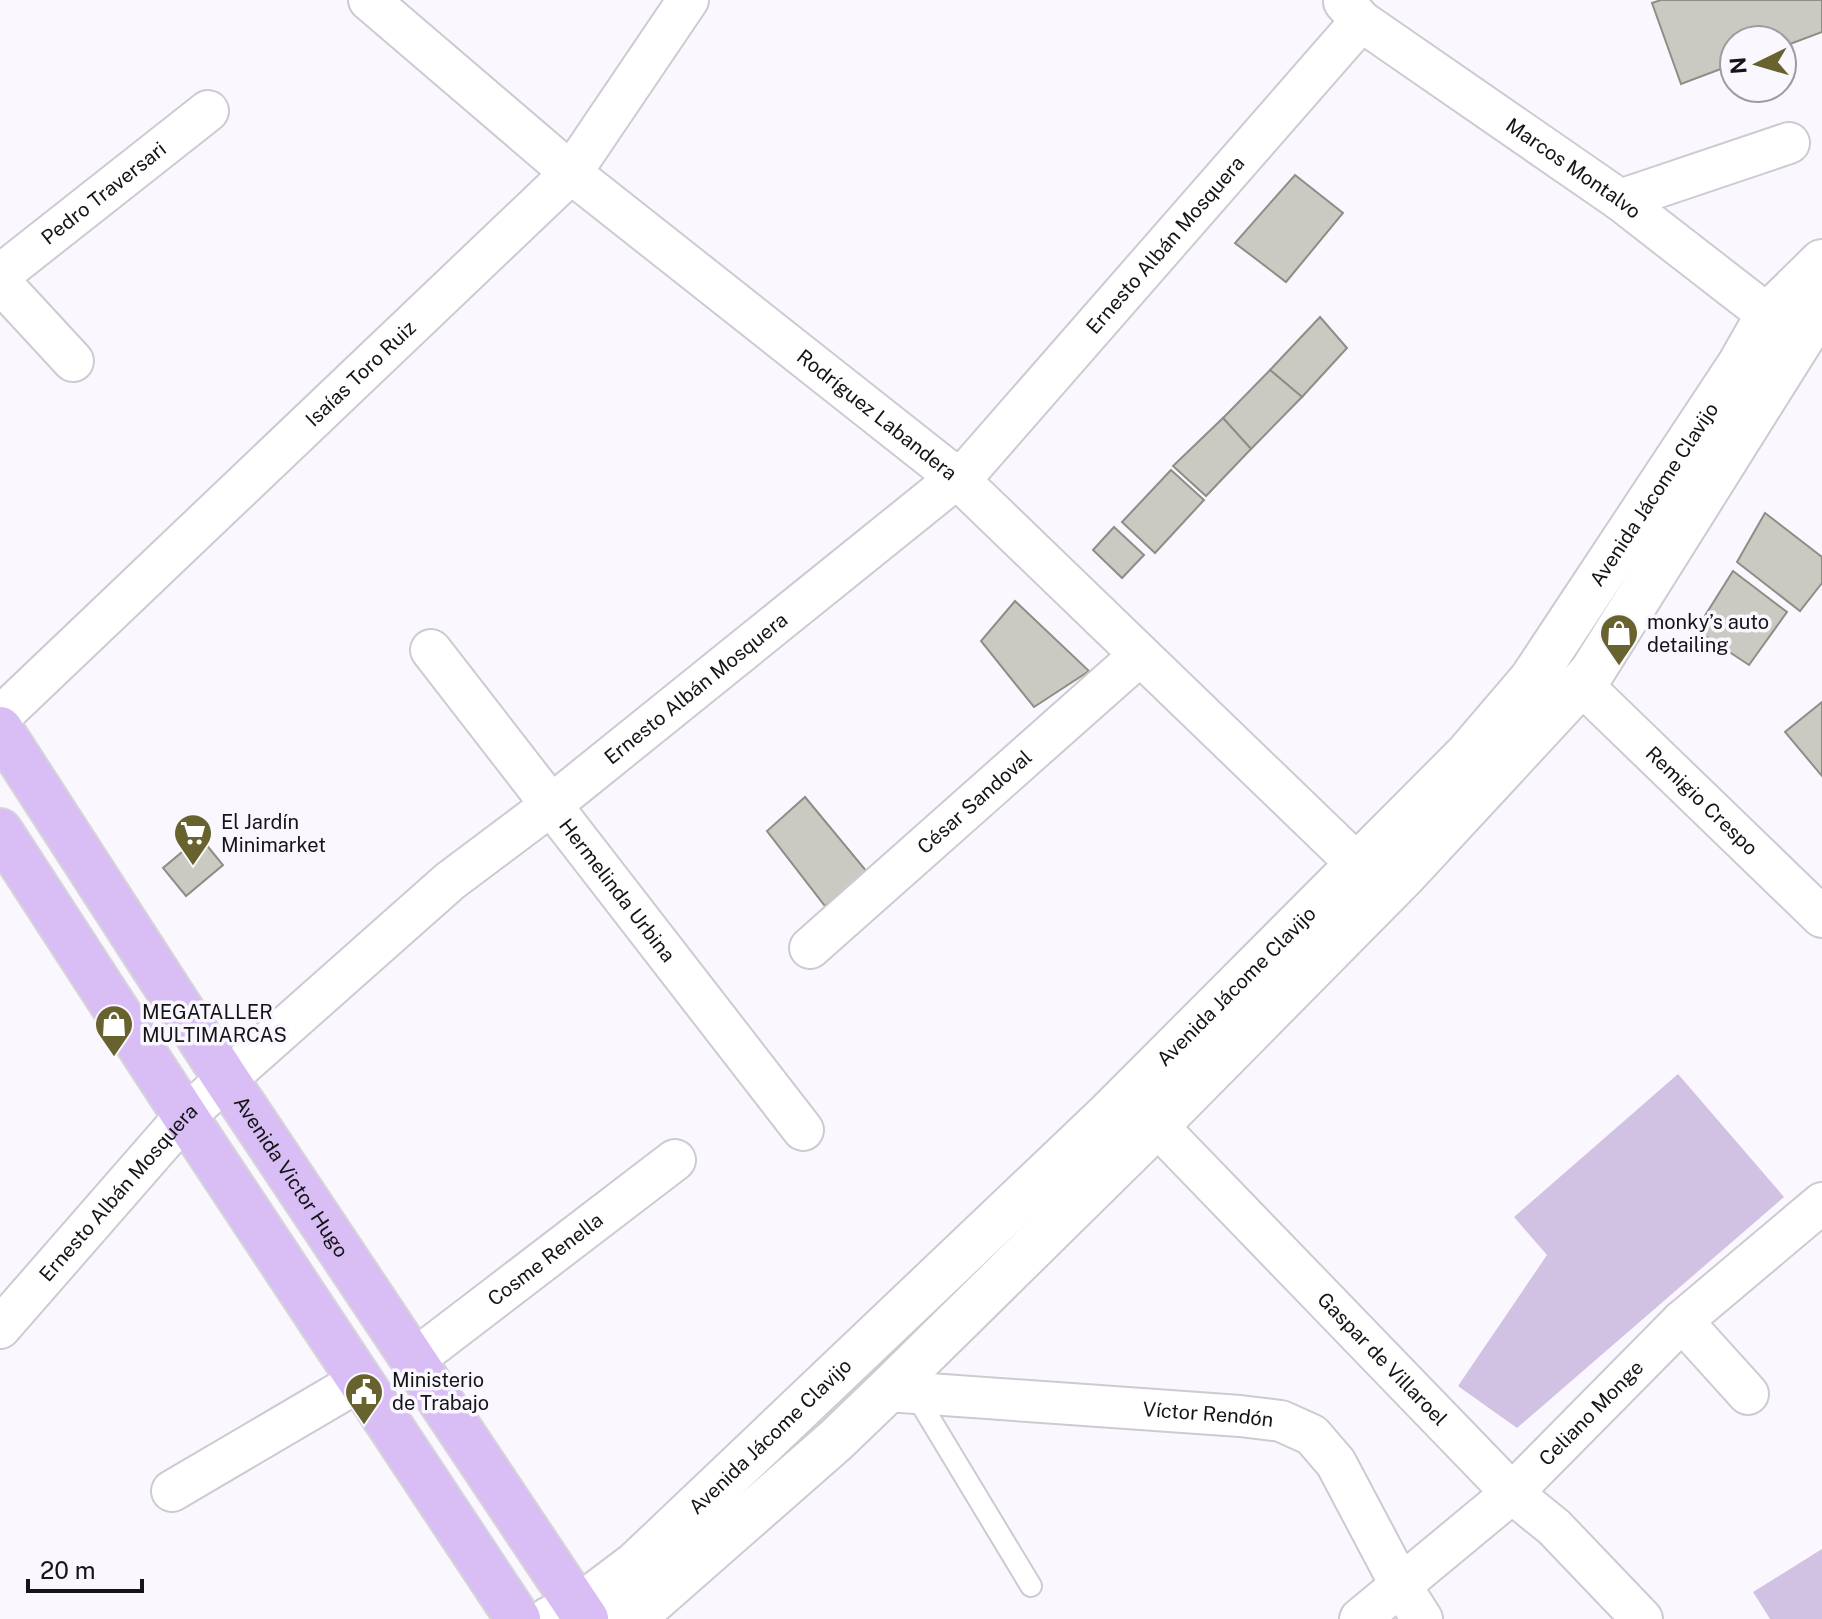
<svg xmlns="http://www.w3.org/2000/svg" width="1822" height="1619" font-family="'Public Sans',sans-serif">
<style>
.green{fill:#d1c2e4}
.building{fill:#cbcac2;stroke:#8e8d86;stroke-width:2}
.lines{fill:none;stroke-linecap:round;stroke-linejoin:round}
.lane-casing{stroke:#cdcad1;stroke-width:24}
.street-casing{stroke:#cdcad1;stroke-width:44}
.secondary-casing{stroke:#cdcad1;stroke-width:48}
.primary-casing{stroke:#d5d5d5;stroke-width:48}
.lane{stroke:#fff;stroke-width:20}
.street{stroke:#fff;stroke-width:40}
.secondary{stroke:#fff;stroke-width:44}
.primary{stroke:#d8bef5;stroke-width:44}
.labels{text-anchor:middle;stroke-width:7;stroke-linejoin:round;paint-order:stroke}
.street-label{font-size:20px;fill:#151416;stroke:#faf7ff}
.poi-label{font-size:20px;fill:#151416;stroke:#faf7ff;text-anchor:start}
</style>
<rect width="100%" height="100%" fill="#faf7ff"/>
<g class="green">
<polygon points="1678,1074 1784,1197 1517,1428 1458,1386 1547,1255 1514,1217"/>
<polygon points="1822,1549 1822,1619 1770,1619 1753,1592"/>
</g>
<g class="building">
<polygon points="1661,0 1822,0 1822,32 1782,47 1782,40 1734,40 1734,64 1681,84 1652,3"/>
<polygon points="1295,175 1343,213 1286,282 1235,243"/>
<polygon points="1320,317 1347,348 1302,397 1270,370"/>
<polygon points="1270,370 1302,397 1251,449 1223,418"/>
<polygon points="1223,418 1251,449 1206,496 1173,466"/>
<polygon points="1171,470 1204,500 1155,553 1122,522"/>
<polygon points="1765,513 1822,557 1822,583 1800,611 1737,562"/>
<polygon points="1114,527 1144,555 1122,578 1093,550"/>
<polygon points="1733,571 1787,612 1749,665 1696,630"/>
<polygon points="1015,601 1089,671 1034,707 981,641"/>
<polygon points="1822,702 1822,776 1785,732"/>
<polygon points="805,797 868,873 825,906 767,831"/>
<polygon points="200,837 223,865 186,896 163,868"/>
</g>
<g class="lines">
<defs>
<polyline id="lane" points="915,1394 1031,1586"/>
<g id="street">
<path id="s1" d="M369,0L571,173L957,478L1356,863"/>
<path id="s2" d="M1344,2L1361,21L1620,200L1768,315L1798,328"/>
<polyline points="1620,200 1789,143"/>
<path id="s3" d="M0,275L208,111"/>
<polyline points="0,282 73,361"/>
<path id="s4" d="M431,650L803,1130"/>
<path id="s5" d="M1581,684L1822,917"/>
<path id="s6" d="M0,717L571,173L688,0"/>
<path id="s7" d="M810,948L1139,656"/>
<path id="s8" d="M1135,1103L1512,1493L1554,1527L1642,1619"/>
<polyline points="1682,1321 1748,1394"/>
<path id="s9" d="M0,1328L185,1116L450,881L550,806L973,465L1361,21"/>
<path id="s10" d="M415,1359L675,1160"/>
<path id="s11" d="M887,1391L1240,1416L1281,1421L1312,1435L1336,1463L1401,1586L1422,1619"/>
<polyline points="172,1491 361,1380"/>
<path id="s12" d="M1360,1619L1512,1493L1682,1321L1822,1203"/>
</g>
<g id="secondary">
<path id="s13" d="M550,1619L579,1607L636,1564L1107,1116L1467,755L1532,679L1739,366L1768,315L1822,262"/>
<polyline points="628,1619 648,1605 836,1440 887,1391 1155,1127 1404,875 1581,684 1592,672 1806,331 1822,314"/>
</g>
<g id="primary">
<path id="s14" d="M0,729L226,1079L586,1619"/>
<polyline points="0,831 185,1116 518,1619"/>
</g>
</defs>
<use href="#lane" class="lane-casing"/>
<use href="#street" class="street-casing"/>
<use href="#secondary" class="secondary-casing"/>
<use href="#primary" class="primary-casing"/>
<use href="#lane" class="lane"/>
<use href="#street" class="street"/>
<use href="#secondary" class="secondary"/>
<use href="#primary" class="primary"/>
</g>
<defs>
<symbol id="shop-pin" viewBox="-11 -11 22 30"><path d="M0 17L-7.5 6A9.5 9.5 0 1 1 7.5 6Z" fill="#67622e" stroke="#faf7ff"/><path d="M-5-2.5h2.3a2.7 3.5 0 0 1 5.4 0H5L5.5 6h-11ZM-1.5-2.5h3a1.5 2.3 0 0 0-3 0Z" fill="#fff"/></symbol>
<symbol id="supermarket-pin" viewBox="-11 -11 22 30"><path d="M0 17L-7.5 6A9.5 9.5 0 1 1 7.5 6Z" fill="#67622e" stroke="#faf7ff"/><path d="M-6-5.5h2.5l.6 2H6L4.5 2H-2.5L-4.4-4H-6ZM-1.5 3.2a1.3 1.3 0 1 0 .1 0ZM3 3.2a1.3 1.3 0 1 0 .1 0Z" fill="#fff"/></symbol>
<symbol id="civic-pin" viewBox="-11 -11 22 30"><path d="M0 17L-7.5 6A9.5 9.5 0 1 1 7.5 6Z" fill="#67622e" stroke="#faf7ff"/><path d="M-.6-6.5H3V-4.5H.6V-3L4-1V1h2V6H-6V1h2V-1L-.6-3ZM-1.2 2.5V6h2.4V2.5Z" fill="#fff"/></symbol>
</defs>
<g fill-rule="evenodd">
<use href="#shop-pin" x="1597" y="611" width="44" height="60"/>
<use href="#supermarket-pin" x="171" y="811" width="44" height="60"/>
<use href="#shop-pin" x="92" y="1002" width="44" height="60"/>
<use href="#civic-pin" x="342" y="1370" width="44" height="60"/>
</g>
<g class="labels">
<g class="street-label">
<text dy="7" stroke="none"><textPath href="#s2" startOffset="284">Marcos Montalvo</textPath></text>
<text dy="7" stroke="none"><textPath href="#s3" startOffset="132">Pedro Traversari</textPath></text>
<text dy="7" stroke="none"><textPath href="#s9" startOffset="1596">Ernesto Albán Mosquera</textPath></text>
<text dy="7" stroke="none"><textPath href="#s6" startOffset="498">Isaías Toro Ruiz</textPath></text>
<text dy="7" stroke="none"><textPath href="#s1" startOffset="656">Rodríguez Labandera</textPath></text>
<text dy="7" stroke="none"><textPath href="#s13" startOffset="1584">Avenida Jácome Clavijo</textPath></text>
<text dy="7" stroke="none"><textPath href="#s9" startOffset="948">Ernesto Albán Mosquera</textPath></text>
<text dy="7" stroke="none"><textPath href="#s5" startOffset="168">Remigio Crespo</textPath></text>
<text dy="7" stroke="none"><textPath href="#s7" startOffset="220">César Sandoval</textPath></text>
<text dy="7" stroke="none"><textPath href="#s4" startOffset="304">Hermelinda Urbina</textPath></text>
<text dy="7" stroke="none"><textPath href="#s13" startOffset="936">Avenida Jácome Clavijo</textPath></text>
<text dy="7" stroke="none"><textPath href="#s14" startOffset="534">Avenida Victor Hugo</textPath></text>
<text dy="7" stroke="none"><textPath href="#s9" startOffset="180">Ernesto Albán Mosquera</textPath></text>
<text dy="7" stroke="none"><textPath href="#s10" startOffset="164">Cosme Renella</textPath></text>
<text dy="7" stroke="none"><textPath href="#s8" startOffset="356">Gaspar de Villaroel</textPath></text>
<text dy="7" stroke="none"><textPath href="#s12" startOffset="310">Celiano Monge</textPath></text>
<text dy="7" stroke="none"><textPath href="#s11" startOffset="322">Víctor Rendón</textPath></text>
<text dy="7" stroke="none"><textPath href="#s13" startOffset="288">Avenida Jácome Clavijo</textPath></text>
</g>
<g class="poi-label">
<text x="1647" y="629">monky’s auto<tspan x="1647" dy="23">detailing</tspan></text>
<text x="221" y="829">El Jardín<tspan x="221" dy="23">Minimarket</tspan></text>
<text x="142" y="1019">MEGATALLER<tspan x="142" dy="23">MULTIMARCAS</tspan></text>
<text x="392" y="1387">Ministerio<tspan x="392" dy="23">de Trabajo</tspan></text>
</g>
</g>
<g transform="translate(1758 64) rotate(265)"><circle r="38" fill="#faf7ff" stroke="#9e9ca2" stroke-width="2"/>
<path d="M0-6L14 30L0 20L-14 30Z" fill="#67622e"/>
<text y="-12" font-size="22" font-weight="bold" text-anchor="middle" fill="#151416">N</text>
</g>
<path d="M28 1579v12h114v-12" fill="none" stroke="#151416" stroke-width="4"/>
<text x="40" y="1579" font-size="24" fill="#151416" stroke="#faf7ff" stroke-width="6" paint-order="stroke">20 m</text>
</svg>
